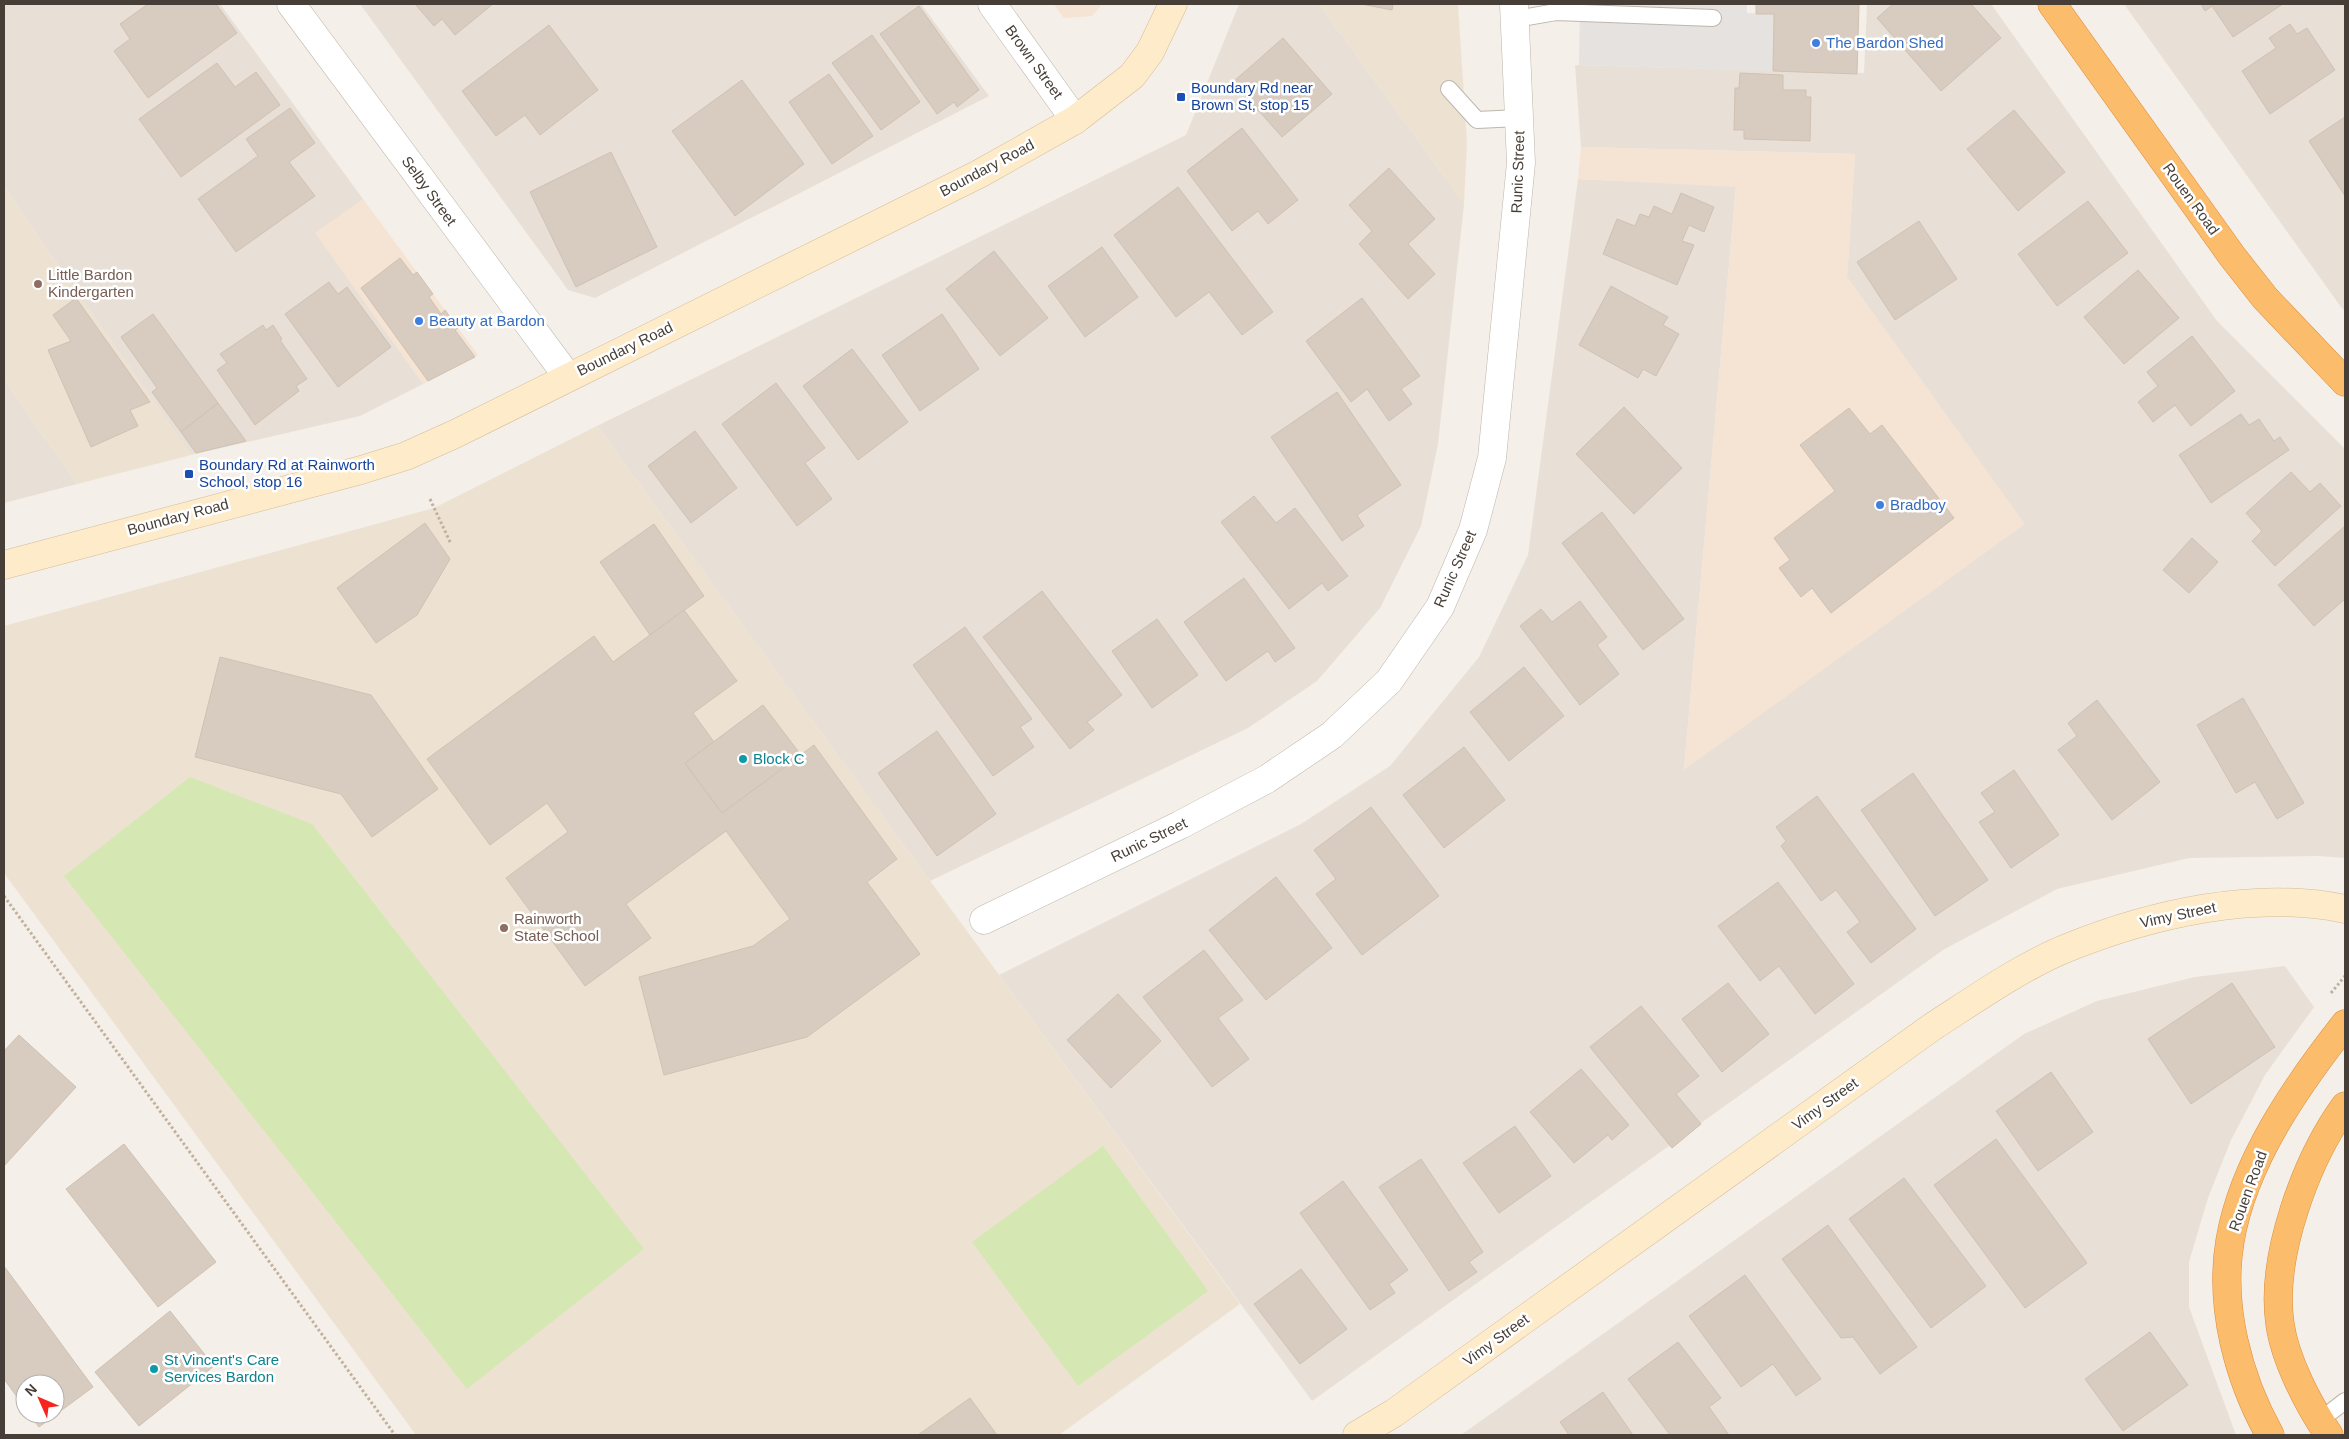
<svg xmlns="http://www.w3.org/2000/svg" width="2349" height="1439" font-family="Helvetica,sans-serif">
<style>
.residential{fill:#e8e0d6}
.commercial{fill:#f5e3d4}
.education{fill:#ede2d2}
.green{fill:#d5e7b2}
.parking{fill:#e5e2e0}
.building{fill:#d8ccc1;stroke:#d0c1b1}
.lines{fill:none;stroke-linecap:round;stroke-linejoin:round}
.lane-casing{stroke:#bfb6ab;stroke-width:18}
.street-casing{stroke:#bfb6ab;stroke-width:29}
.secondary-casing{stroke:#d3bd99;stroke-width:29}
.highway-casing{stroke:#db8e3b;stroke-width:29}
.path{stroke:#c1b09c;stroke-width:3;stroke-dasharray:2.5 2.5;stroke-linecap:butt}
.lane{stroke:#fff;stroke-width:16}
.street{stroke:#fff;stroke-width:28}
.secondary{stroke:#feebc9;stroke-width:28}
.highway{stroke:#fbbc6c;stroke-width:28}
.shop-dot{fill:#3f7fe0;stroke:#fff;stroke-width:2}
.transit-dot{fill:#1a4fb4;stroke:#fff;stroke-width:2}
.education-dot{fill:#8d6e63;stroke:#fff;stroke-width:2}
.culture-dot{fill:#0f9aa8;stroke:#fff;stroke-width:2}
.labels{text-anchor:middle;stroke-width:5;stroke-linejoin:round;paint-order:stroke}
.shop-label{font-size:15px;fill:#366cbe;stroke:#fff;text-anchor:start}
.street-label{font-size:15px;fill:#473f37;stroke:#fff}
.transit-label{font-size:15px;fill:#164399;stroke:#fff;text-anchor:start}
.education-label{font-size:15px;fill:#785e54;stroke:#fff;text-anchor:start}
.culture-label{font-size:15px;fill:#0d838f;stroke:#fff;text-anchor:start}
</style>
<rect width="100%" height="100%" fill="#f4efe8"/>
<g class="residential">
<polygon points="4,4 220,4 363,199 316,233 423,384 360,416 191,455 4,187"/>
<polygon points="360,4 921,4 989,96 595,298 568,290"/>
<polygon points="1239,4 1319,4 1464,204 1438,444 1421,526 1380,608 1317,681 1248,728 930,881 597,426 1186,135"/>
<polygon points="1867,4 1991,4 2217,321 2345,449 2345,858 2318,856 2189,858 2057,889 1943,950 1312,1401 999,975 1301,824 1390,766 1479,657 1528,555 1578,179 1736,186 1684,769 2024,524 1847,277 1855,154 1581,147 1575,65 1864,73"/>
<polygon points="2124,4 2345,4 2345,311 2341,307"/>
<polygon points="4,380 77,484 4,503"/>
<polygon points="2285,966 2314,1007 2265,1075 2231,1140 2208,1198 2189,1262 2189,1307 2236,1435 1461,1435 2024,1034 2097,1001 2195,977"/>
</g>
<g class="commercial">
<polygon points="1054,4 1102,4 1092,16 1064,18"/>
<polygon points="1581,147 1855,154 1847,277 2025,524 1684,770 1736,187 1578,179"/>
<polygon points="363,199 478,355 423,384 315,233"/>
</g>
<g class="education">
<polygon points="1319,4 1458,4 1467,143 1464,204"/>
<polygon points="4,187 191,455 77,484 4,380"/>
<polygon points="597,426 1240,1304 1059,1435 416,1435 4,873 4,626 434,508"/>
</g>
<g class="green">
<polygon points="190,777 312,824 644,1249 467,1389 64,876"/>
<polygon points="1103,1146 1208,1291 1078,1386 972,1242"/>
</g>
<polygon class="parking" points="1580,4 1747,4 1747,13 1774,14 1773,71 1579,65"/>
<g class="building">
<polygon points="148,4 216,4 237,33 148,98 114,51 130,39 120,24"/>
<polygon points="415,4 493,4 455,35 442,19 434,26"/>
<polygon points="1361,4 1393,4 1392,10"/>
<polygon points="1756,4 1859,4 1857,74 1773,71 1774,14 1756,14"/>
<polygon points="1893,4 1971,4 2001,38 1941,91 1877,18"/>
<polygon points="2201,4 2283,4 2233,37 2212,6 2205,11"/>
<polygon points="919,6 979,90 957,107 954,102 937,114 880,34"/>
<polygon points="2290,24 2297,34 2307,28 2335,70 2270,114 2242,71 2276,48 2269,38"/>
<polygon points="549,25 598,90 540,135 525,115 496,136 462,91"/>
<polygon points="872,35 920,102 881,130 832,63"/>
<polygon points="1283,38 1332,94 1282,137 1233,82"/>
<polygon points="217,63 235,87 256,72 280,105 181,177 139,119"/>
<polygon points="1740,73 1783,75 1783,90 1806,90 1806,97 1811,97 1810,141 1744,139 1744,130 1734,130 1735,88 1739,88"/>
<polygon points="829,74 873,136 832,164 789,102"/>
<polygon points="742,80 804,164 735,216 672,131"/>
<polygon points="290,108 315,143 289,162 315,196 236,252 198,199 258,156 246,139"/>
<polygon points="2014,110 2065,172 2018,211 1967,149"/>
<polygon points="2345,117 2345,196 2309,141"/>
<polygon points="1242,128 1298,200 1268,224 1258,211 1232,231 1187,171"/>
<polygon points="611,152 657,247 576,287 530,192"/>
<polygon points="1389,168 1435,219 1408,244 1435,274 1408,299 1359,244 1372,231 1349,205"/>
<polygon points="1178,187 1273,312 1242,335 1209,292 1176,317 1114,235"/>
<polygon points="1681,193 1714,207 1704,232 1689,225 1682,241 1694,245 1677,285 1603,254 1617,219 1635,226 1640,214 1649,217 1654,206 1672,214"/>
<polygon points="2088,201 2128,253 2057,306 2018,254"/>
<polygon points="1919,221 1957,279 1895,320 1857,262"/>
<polygon points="1102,247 1138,297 1085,337 1048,286"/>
<polygon points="994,251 1048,318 1000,356 946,289"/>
<polygon points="400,258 413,275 417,272 433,294 429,297 441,314 445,310 458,328 455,330 475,357 428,381 361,288"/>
<polygon points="2138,270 2179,318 2124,364 2084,317"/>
<polygon points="329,282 338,294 347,287 391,347 338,387 285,314"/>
<polygon points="1611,286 1668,317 1663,325 1679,334 1656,376 1643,369 1638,378 1579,345"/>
<polygon points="76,298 150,402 130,410 138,426 91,447 48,350 71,341 53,315"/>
<polygon points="1362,298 1420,376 1401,389 1412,404 1389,421 1367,389 1351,402 1306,341"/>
<polygon points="153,314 218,403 181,432 152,392 157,388 121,337"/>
<polygon points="942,314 979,369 920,411 882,355"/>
<polygon points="263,325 266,330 273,325 282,339 280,340 307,379 296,386 299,391 255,425 217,370 227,363 220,354"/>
<polygon points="2192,336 2235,391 2191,426 2175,405 2153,422 2138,402 2158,386 2147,372"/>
<polygon points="852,349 908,422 858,460 803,386"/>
<polygon points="776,383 825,448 805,463 832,499 797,526 722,424"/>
<polygon points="1337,392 1401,485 1357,515 1364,526 1342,541 1271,437"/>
<polygon points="218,403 246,441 196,453 181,432"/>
<polygon points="1624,407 1682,468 1634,514 1576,454"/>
<polygon points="1849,408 1870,434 1882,425 1954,518 1831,613 1812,588 1801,597 1779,568 1790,560 1774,538 1835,491 1800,445"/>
<polygon points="2241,414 2249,425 2259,419 2274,441 2280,437 2289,450 2211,503 2179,455"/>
<polygon points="695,431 737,488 691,523 648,466"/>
<polygon points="2291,472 2310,492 2320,483 2341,506 2275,566 2252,541 2262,531 2246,513"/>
<polygon points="1254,496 1276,523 1295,508 1348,576 1328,591 1322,583 1289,609 1221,522"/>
<polygon points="1602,512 1684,619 1643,650 1562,543"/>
<polygon points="425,523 450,559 417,615 376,643 337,588"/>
<polygon points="654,524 704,596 650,635 600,562"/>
<polygon points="2345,526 2345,599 2314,626 2278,585"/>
<polygon points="2192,538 2218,562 2189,593 2163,570"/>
<polygon points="1244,578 1295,648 1275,662 1268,651 1226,681 1184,622"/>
<polygon points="1042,591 1122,695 1087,722 1094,730 1070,749 983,637"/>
<polygon points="1580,601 1607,637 1597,645 1619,674 1580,705 1520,626 1541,609 1552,622"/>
<polygon points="684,610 737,681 693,713 714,742 685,763 722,813 814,745 897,859 867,882 920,954 807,1037 664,1075 639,977 753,946 790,919 726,831 626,904 651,938 585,986 506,878 568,832 547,803 490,845 427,759 594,636 613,662"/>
<polygon points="1157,619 1198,675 1152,708 1112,651"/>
<polygon points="965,627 1032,719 1020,727 1034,747 993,776 913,665"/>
<polygon points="220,657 371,695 438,789 372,837 341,794 195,757"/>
<polygon points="1524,667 1564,716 1509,761 1470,712"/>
<polygon points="2243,698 2304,803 2277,819 2255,782 2236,793 2197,725"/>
<polygon points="2097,700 2160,782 2112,820 2058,750 2077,736 2068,723"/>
<polygon points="763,705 801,755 722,813 685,763"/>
<polygon points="937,731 996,814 937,856 878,773"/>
<polygon points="1464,747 1505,800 1444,848 1403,795"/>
<polygon points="2014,770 2059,835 2011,868 1979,822 1995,812 1981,793"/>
<polygon points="1913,773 1988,880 1935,916 1861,810"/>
<polygon points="1817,796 1916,929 1871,963 1847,932 1860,922 1836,890 1821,901 1781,846 1786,841 1776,827"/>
<polygon points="1371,807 1439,896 1362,955 1316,894 1336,879 1314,850"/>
<polygon points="1276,877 1332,948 1266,1000 1209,930"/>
<polygon points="1778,882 1854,984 1815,1014 1779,966 1760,981 1718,926"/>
<polygon points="1204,950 1243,1000 1218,1018 1249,1059 1212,1087 1143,997"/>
<polygon points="1728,983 1769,1034 1722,1072 1682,1019"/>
<polygon points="2232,983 2275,1047 2191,1104 2148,1039"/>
<polygon points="1118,994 1161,1041 1111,1088 1067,1040"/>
<polygon points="1641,1006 1699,1076 1676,1094 1701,1124 1672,1148 1590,1047"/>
<polygon points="19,1035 76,1087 4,1166 4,1051"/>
<polygon points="1581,1069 1629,1125 1612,1140 1608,1135 1574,1163 1530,1112"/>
<polygon points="2051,1072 2093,1132 2038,1171 1996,1111"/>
<polygon points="1515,1126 1551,1176 1499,1213 1463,1163"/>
<polygon points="1996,1139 2087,1263 2025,1308 1934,1185"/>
<polygon points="124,1144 216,1262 158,1307 66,1189"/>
<polygon points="1421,1159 1483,1252 1469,1262 1477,1272 1449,1291 1379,1187"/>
<polygon points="1904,1178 1986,1286 1931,1328 1849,1219"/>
<polygon points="1343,1181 1408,1270 1389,1284 1395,1293 1370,1310 1300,1213"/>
<polygon points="1828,1225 1917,1347 1880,1374 1853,1337 1841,1338 1782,1259"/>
<polygon points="4,1266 93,1387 39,1427 29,1414 55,1414 55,1384 25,1384 25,1408 4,1379"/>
<polygon points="1301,1269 1347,1329 1300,1364 1254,1304"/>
<polygon points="1745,1275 1821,1379 1796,1396 1773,1364 1741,1387 1689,1316"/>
<polygon points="170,1311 214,1366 139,1426 95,1372"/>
<polygon points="2150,1332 2188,1385 2123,1431 2085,1379"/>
<polygon points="1678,1342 1721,1398 1709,1407 1729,1435 1670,1435 1628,1379"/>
<polygon points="1603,1392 1633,1435 1569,1435 1560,1422"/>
<polygon points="970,1398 997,1435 918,1435"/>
</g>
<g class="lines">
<defs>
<g id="lane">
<polyline points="1516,19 1556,12 1713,18"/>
<polyline points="1449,89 1477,120 1519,118"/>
<polyline points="2319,1421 2345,1401"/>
</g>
<g id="street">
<polyline points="291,4 568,377"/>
<polyline points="992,4 1075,120"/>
<polyline points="984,920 1180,825 1267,779 1332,735 1389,681 1440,607 1473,530 1492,458 1521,163 1514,4"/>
</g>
<g id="secondary">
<polyline points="4,565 361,470 406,456 455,434 979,174 1075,120 1132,76 1150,52 1173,4"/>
<path d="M1357,1435L1394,1413L1932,1027C1974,1000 2022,966 2067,948C2151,914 2255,890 2345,909"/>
</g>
<g id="highway">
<polyline points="2052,4 2232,256 2265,298 2345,382"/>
<path d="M2270,1435C2238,1378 2219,1306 2230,1241C2243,1162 2297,1085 2345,1024"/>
<path d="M2329,1435C2309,1406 2285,1360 2280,1324C2270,1257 2306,1160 2345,1106"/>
</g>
</defs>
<use href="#lane" class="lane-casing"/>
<use href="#street" class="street-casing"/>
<use href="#secondary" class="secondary-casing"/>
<use href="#highway" class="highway-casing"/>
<g class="path">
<polyline points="430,499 451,544"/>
<polyline points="4,896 395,1435"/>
<polyline points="2331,993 2345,976"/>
</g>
<use href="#lane" class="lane"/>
<use href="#street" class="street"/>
<use href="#secondary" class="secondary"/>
<use href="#highway" class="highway"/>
</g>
<g class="shop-dot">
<circle cx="1816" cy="43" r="5"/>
<circle cx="419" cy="321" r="5"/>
<circle cx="1880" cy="505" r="5"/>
</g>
<g class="transit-dot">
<rect x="1176" y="92" width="10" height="10" rx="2.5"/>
<rect x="184" y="469" width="10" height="10" rx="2.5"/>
</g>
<g class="education-dot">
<circle cx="38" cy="284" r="5"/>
<circle cx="504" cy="928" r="5"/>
</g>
<g class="culture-dot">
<circle cx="743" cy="759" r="5"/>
<circle cx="154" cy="1369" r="5"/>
</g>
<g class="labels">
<g class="shop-label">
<text x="1826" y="48">The Bardon Shed</text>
<text x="429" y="326">Beauty at Bardon</text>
<text x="1890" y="510">Bradboy</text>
</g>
<g class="street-label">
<text transform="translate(1034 62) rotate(54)" y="5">Brown Street</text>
<text transform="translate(987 168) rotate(-28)" y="5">Boundary Road</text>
<text transform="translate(1518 172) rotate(-88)" y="5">Runic Street</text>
<text transform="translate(429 191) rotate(54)" y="5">Selby Street</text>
<text transform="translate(2191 199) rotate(54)" y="5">Rouen Road</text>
<text transform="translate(625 349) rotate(-26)" y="5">Boundary Road</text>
<text transform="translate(178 517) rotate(-15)" y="5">Boundary Road</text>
<text transform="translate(1455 569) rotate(-66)" y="5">Runic Street</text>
<text transform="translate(1149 840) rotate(-26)" y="5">Runic Street</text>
<text transform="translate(2178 915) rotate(-12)" y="5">Vimy Street</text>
<text transform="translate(1825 1104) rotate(-36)" y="5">Vimy Street</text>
<text transform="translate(2248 1191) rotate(-70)" y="5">Rouen Road</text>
<text transform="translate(1496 1340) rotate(-36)" y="5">Vimy Street</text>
</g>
<g class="transit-label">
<text x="1191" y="93">Boundary Rd near<tspan x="1191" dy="17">Brown St, stop 15</tspan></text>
<text x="199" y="470">Boundary Rd at Rainworth<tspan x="199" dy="17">School, stop 16</tspan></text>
</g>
<g class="education-label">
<text x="48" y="280">Little Bardon<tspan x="48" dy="17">Kindergarten</tspan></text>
<text x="514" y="924">Rainworth<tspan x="514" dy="17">State School</tspan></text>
</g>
<g class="culture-label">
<text x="753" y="764">Block C</text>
<text x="164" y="1365">St Vincent's Care<tspan x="164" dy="17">Services Bardon</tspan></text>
</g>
</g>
<rect width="2349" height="1439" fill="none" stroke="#473f37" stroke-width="10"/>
<g transform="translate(40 1399) rotate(315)"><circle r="24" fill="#ffffff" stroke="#b5b2af"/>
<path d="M0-4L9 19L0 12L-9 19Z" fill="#f6251d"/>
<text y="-8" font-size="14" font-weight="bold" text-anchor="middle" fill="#473f37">N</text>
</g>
</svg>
